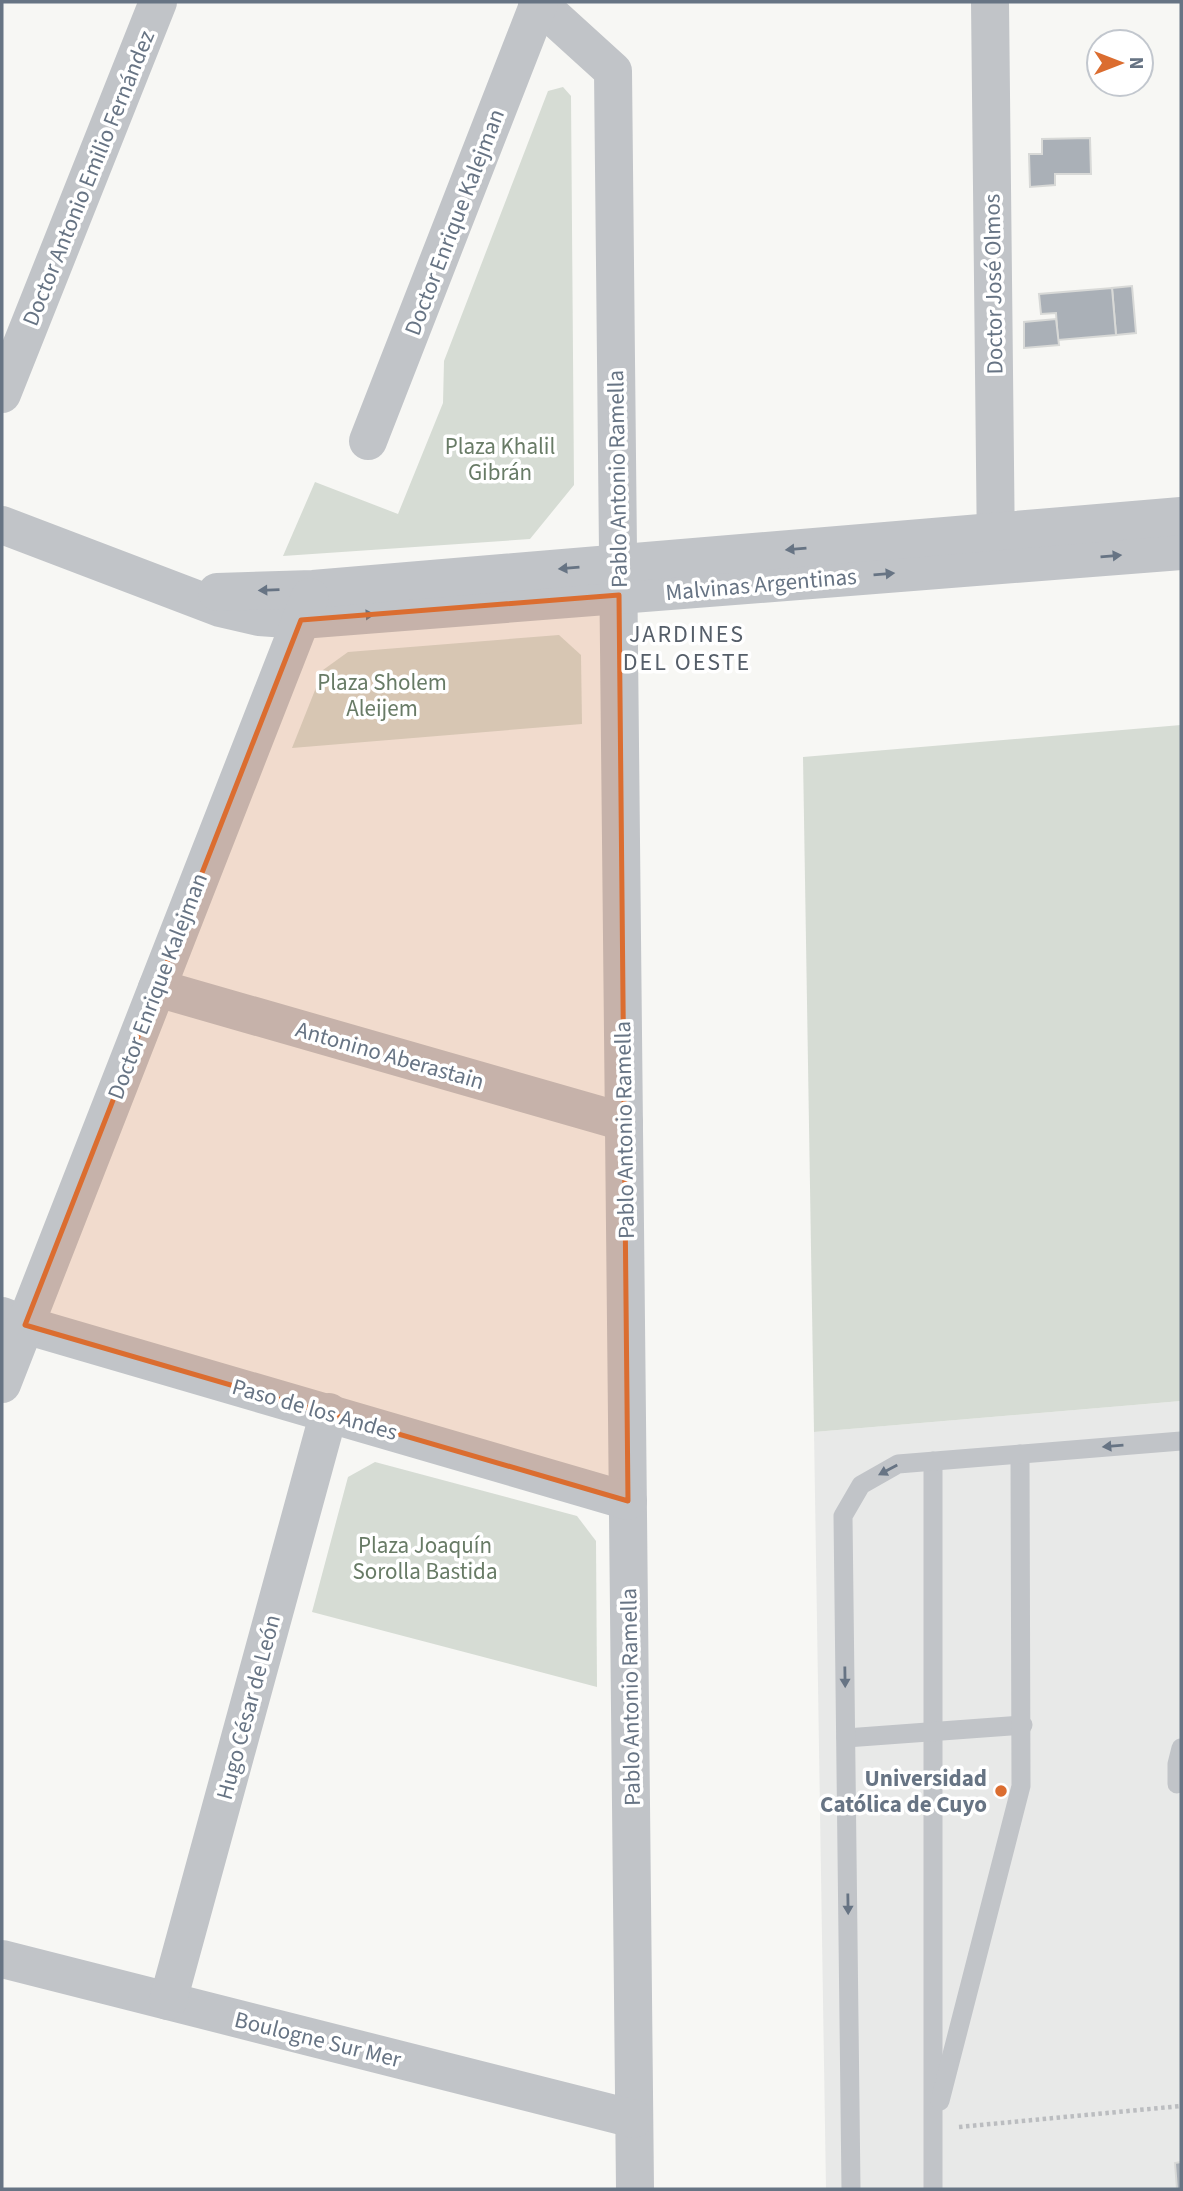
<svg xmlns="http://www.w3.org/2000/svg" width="1183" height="2191" font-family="'Source Sans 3',sans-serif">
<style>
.built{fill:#e8e9e8}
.park{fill:#d6dcd4}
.building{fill:#aab0b7;stroke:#d8d9d7;stroke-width:2}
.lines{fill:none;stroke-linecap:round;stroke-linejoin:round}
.path{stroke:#bbbdc0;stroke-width:4.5;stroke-dasharray:3.5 3.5;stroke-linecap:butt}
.service{stroke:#c1c4c8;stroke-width:19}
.minor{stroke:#c1c4c8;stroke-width:38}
.oneway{fill:#677484}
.marked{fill:#db6d30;fill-opacity:0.2;stroke:#db6d30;stroke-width:5;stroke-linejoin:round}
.poi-dot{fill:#db6d30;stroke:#fff;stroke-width:2.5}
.labels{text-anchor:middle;stroke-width:7;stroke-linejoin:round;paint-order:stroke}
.street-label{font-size:23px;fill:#677484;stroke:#fff}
.park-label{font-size:23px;fill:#687b66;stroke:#fff}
.poi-label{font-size:23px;font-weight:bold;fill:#677484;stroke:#fff;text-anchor:end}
.neighbourhood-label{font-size:24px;letter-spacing:2px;fill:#555e69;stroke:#fff}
</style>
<rect width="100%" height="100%" fill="#f7f7f4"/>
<polygon class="built" points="1181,1401 1181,2189 826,2189 814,1432"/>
<g class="park">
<polygon points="563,87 571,96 574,485 530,539 283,556 315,482 398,514 443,403 444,361 548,91"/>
<polygon points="559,635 581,655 582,724 292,748 323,670 348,652"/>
<polygon points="1181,725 1181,1401 814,1432 803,757"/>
<polygon points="375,1462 577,1516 596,1541 597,1687 312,1612 348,1477"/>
</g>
<g class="building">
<polygon points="1090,138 1091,174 1055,174 1055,185 1030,187 1029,154 1042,154 1042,139"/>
<polygon points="1132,286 1136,333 1116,335 1112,288"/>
<polygon points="1112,288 1116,335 1058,340 1056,313 1041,314 1039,294"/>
<polygon points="1056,319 1059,345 1024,348 1024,322"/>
<polygon points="1181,2162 1181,2189 1177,2189 1175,2163"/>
</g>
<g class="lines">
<polyline class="path" points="959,2127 1181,2106"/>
<g class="service">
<polyline points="933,1461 933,2189"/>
<polyline points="846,1738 1023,1725"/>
<polyline points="1177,1784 1177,1764 1181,1748"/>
<polyline points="940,2101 1021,1786 1020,1454"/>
<polyline points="851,2189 843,1516 861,1485 898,1464 1181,1441"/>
</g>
<g class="minor">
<polyline points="537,2 613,71 635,2189"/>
<polyline points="990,2 996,556"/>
<polyline points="2,394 158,2"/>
<polyline points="368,441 539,3"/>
<polyline points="2,525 220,608 259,617 301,620 1181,551"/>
<polyline points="217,592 313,589 1181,516"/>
<polyline points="157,988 624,1122"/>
<polyline points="2,1316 25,1325 628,1501"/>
<polyline points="2,1384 310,597"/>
<polyline points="2,1959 634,2119"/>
<polyline points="168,2001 329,1412"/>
</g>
</g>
<defs><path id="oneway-solid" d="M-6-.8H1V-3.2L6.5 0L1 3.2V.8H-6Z" transform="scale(1.75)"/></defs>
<g class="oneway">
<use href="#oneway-solid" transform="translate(796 549) rotate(175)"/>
<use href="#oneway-solid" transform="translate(1111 556) rotate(-5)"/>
<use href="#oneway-solid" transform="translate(569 568) rotate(175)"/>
<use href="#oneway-solid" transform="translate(884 574) rotate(-5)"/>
<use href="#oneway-solid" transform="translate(269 590) rotate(178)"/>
<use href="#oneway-solid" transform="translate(364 615) rotate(-4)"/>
<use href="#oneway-solid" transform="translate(1113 1446) rotate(175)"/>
<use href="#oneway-solid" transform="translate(888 1470) rotate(152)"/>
<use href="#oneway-solid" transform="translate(845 1677) rotate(89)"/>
<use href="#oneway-solid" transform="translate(848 1904) rotate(89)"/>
</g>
<path class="marked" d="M619,595L628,1501L25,1325L301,620Z"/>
<circle class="poi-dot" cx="1001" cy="1791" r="7"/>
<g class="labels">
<g class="street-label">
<text transform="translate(88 178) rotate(-68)" y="8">Doctor Antonio Emilio Fernández</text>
<text transform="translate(454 222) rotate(-69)" y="8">Doctor Enrique Kalejman</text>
<text transform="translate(993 284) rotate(-91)" y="8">Doctor José Olmos</text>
<text transform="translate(617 479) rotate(-91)" y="8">Pablo Antonio Ramella</text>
<text transform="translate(761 584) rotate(-5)" y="8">Malvinas Argentinas</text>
<text transform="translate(157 986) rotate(-69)" y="8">Doctor Enrique Kalejman</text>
<text transform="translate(390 1055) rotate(16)" y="8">Antonino Aberastain</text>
<text transform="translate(624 1130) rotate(-91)" y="8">Pablo Antonio Ramella</text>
<text transform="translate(315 1409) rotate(16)" y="8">Paso de los Andes</text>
<text transform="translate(630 1697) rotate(-91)" y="8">Pablo Antonio Ramella</text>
<text transform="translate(248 1707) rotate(-75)" y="8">Hugo César de León</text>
<text transform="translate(318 2039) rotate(14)" y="8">Boulogne Sur Mer</text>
</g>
<g class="park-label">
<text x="500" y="454">Plaza Khalil<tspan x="500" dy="26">Gibrán</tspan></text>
<text x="382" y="690">Plaza Sholem<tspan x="382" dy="26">Aleijem</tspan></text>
<text x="425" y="1553">Plaza Joaquín<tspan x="425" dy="26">Sorolla Bastida</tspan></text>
</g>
<g class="poi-label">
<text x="987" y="1786">Universidad<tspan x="987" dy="26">Católica de Cuyo</tspan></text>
</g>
<g class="neighbourhood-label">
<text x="687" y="642">JARDINES<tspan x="687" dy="28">DEL OESTE</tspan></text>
</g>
</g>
<rect width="1183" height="2191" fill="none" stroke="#677484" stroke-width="7"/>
<g transform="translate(1120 63) rotate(90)"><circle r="33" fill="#ffffff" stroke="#c2c7ce" stroke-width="2"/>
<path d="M0-5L12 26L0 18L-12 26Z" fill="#db6d30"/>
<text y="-10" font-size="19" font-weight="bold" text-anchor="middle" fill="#677484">N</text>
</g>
</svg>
